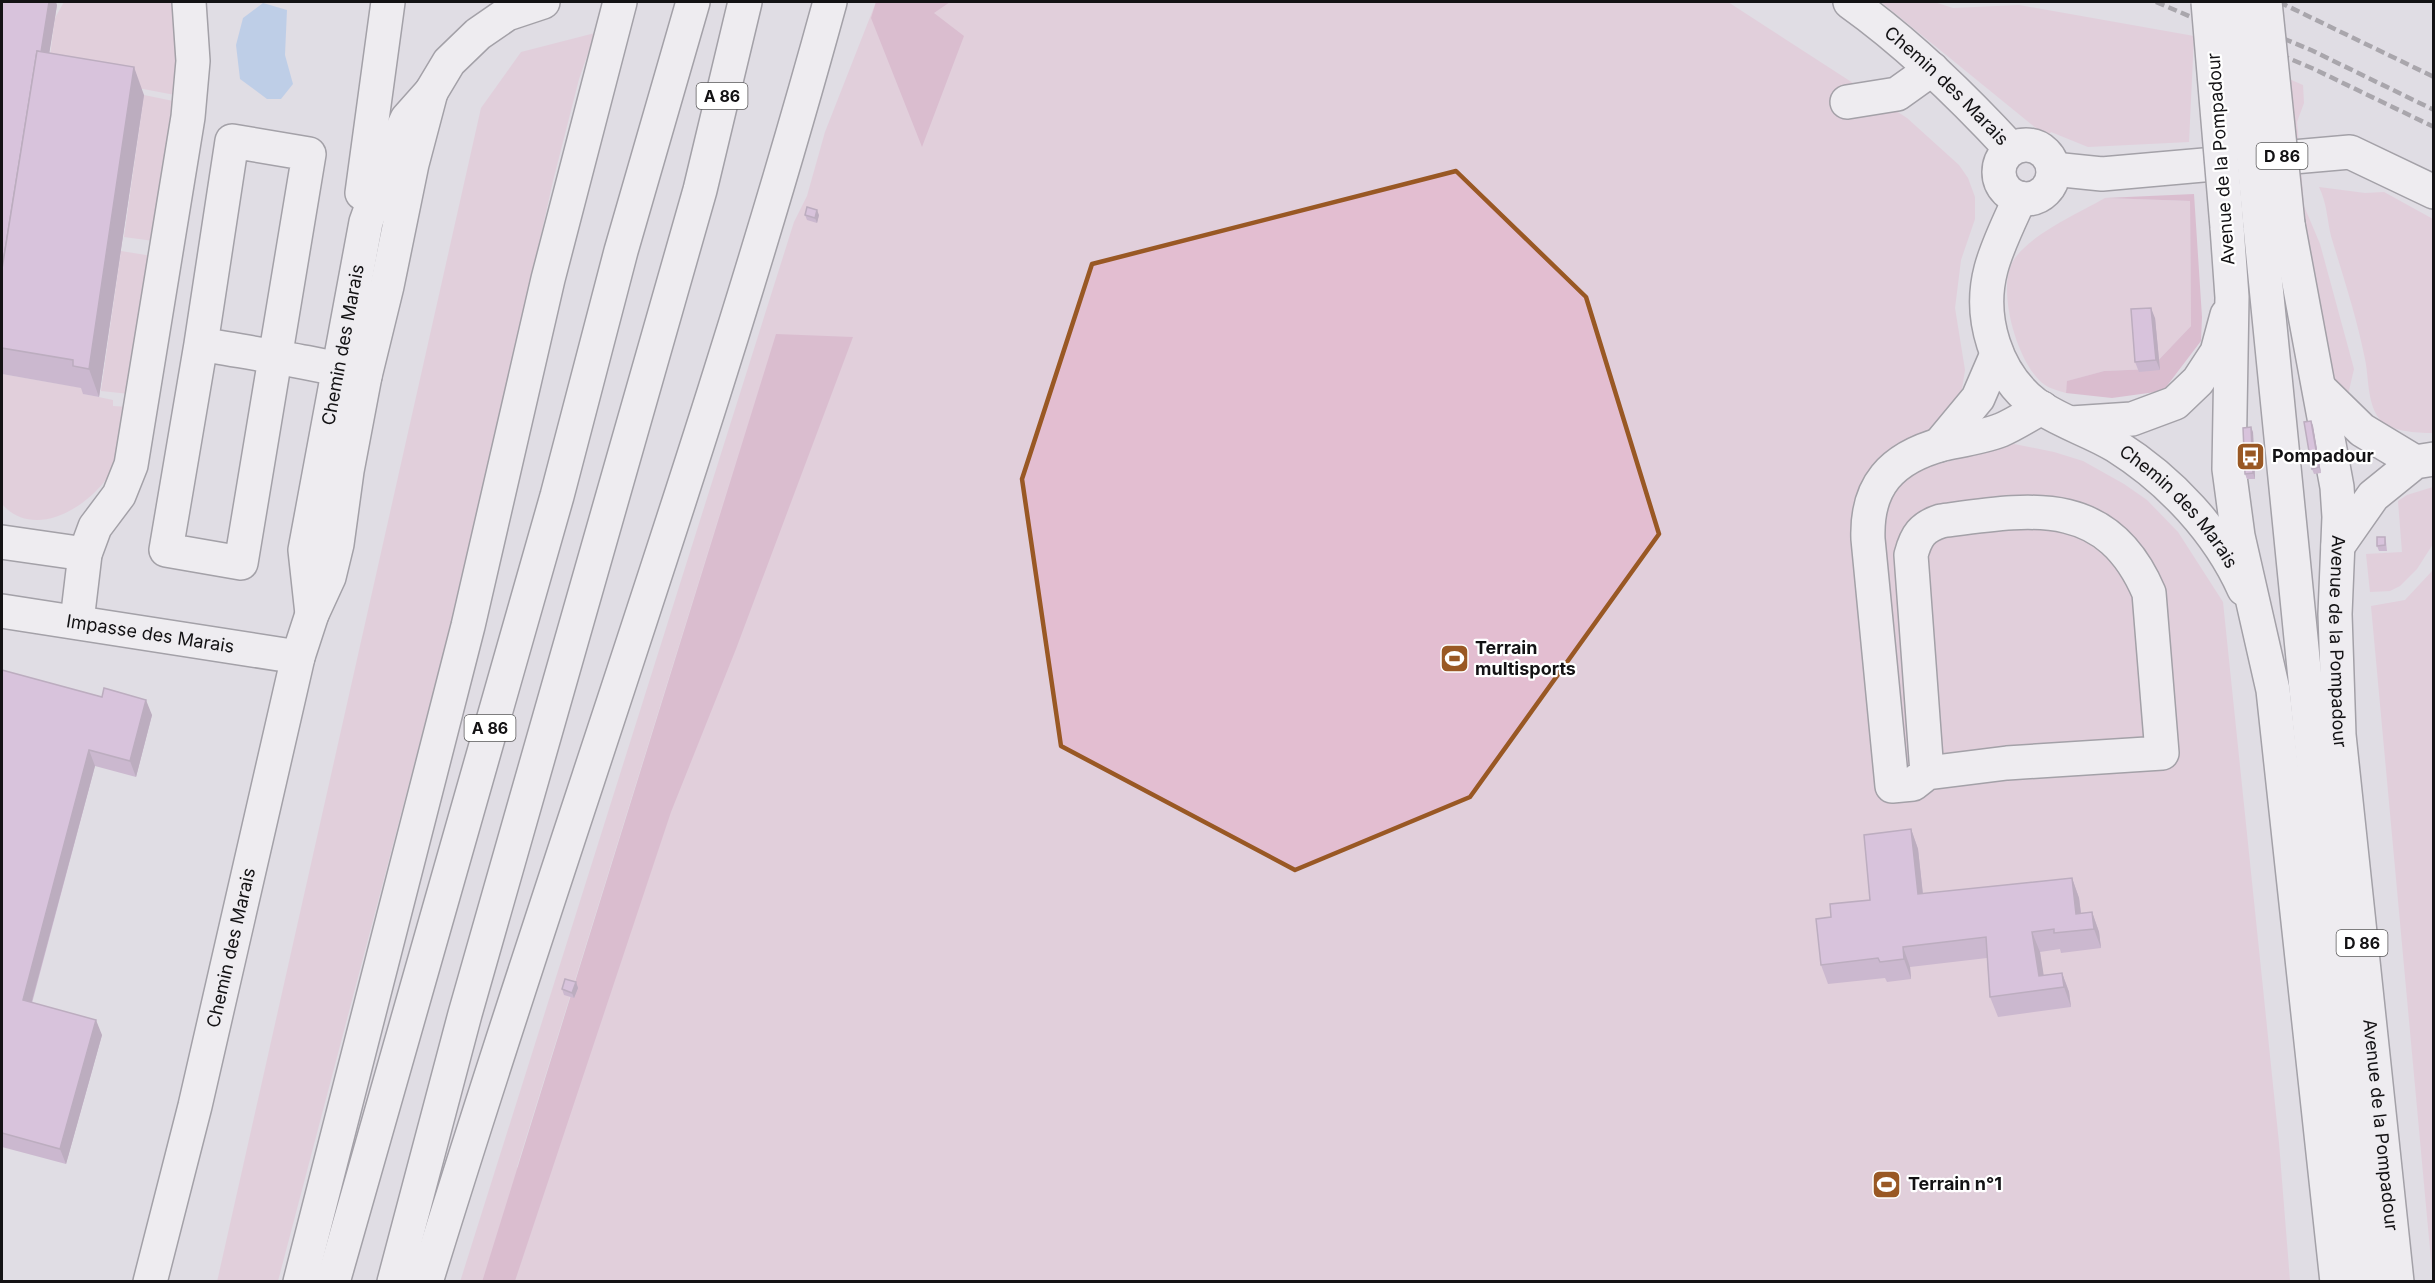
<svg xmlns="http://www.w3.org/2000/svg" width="2435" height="1283" font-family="Inter,sans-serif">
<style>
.green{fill:#e3bed1;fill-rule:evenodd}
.forest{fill:#d298b7}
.water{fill:#96bdec}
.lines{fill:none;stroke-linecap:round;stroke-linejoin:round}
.minor-casing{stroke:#5a595f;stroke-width:36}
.major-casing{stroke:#5a595f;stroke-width:36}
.highway-casing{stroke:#5a595f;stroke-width:36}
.minor{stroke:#fff;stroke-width:33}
.major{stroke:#fff;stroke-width:33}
.highway{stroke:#fff;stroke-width:33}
.rail{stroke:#666468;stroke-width:4.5;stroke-dasharray:9 4.5;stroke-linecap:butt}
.minor-bridge-casing{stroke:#5a595f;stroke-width:36;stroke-linecap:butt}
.major-bridge-casing{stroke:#5a595f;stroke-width:36;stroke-linecap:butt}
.minor-bridge{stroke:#fff;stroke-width:33}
.major-bridge{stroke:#fff;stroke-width:33}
.wall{fill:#b18db5}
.shaded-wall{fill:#907393}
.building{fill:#cea4d2;stroke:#907393;stroke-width:1.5}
.marked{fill:none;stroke:#995824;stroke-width:4.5;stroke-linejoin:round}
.labels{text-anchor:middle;stroke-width:4.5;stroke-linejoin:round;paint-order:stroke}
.shield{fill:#fff;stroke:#5a595a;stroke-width:1.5}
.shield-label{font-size:16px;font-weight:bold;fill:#131214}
.street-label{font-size:18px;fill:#131214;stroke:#fff}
.poi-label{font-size:18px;font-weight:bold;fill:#131214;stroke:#fff;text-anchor:start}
</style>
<rect width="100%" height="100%" fill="#e0dde4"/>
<g class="green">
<polygon points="64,2 173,2 179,29 175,95 133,87 47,79 55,18"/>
<path d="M876,2H1728L1907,118L1959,165L1968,178L1975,197V219L1961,260L1955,308L1965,370L1962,389L1937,424L1912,440L1924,468L2014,444L2054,452L2083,461L2124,484L2147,500L2178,532L2223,602L2279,1143L2290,1281L460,1282L794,222L807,196L825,132ZM744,436L518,1168L517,1167Z"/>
<polygon points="1881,2 1934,2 1953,8 2019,5 2194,36 2189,142 2088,147 2051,132 2047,137"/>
<polygon points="595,33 579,79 553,181 470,552 278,1281 217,1282 481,108 521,52"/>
<polygon points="2289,79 2303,85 2304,103 2297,122 2304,206 2320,244 2354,369 2347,399 2333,377 2301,207"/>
<polygon points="144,95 173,101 154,241 124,237"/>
<path d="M2319,187L2365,193L2384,192L2433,219V433C2418,433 2388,432 2378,417C2367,400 2369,378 2365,359C2357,318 2343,276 2331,236C2327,219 2327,203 2319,187Z"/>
<path d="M2105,198L2190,201L2191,326L2150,369L2104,371L2068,381L2066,393C2060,391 2051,389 2045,385C2018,367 1997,292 2012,263C2026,236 2079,213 2105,198Z"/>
<polygon points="121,251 152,256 130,394 101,391"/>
<path d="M2,374L83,388L84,394L113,400V406L128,407C125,424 123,446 116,462C100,501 37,544 2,504Z"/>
<polygon points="2433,487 2433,544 2417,569 2400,586 2390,591 2370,592 2366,554 2402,552 2398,501 2407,495"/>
<polygon points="2433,570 2434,1281 2433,1282 2371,606 2405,600"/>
</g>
<g class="forest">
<polygon points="876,2 950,2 934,13 964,36 922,147 871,18"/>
<polygon points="2194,194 2202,317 2201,341 2163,391 2112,398 2066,393 2067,381 2104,371 2150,369 2191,326 2190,201 2105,198"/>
<polygon points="776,334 853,337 736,649 671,812 515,1281 482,1282"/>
</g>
<polygon class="water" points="263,3 287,10 285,55 293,84 281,99 267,99 240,79 236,45 243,18"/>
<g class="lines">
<defs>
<g id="minor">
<path id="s1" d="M1850,2C1909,44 1962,96 2011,149"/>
<polyline points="1847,102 1897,94 1932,69"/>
<circle cx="2026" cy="172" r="27"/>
<polyline points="2053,169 2102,174 2350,152 2434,192"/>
<polyline points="362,193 388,2"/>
<path id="s2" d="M2020,198C2010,220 1997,246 1991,269C1978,318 1996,374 2035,404C2060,422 2090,430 2116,446C2170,480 2218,531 2244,589"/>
<polyline points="2260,226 2365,1282"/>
<path d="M201,344L166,550L241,563L309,154L232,141L201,344C255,354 311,361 365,376"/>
<polyline points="2320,389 2362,430 2415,462"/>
<polyline points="2071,423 2132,419 2175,403 2198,381 2217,352 2227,315"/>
<polyline points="1939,445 1978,398 1997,354"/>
<polyline points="2,542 85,554"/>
<polyline points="2338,546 2373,496 2415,462 2434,459"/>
<path id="s3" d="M2,611L298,657"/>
<path id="s4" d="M312,614L305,550L366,222L389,158L407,119L431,92L449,62L478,34L507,14L543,2"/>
<polyline points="77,621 85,554 95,527 119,495 131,465 188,117 193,61 189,2"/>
<path d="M1927,773L1911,555C1916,536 1922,527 1941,521C2030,509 2107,494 2149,593L2162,753L2007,763L1927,773L1913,784L1892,786L1868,539C1866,486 1891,458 1943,444C1962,440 1983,437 2001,430C2015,424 2028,415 2042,408"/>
<path id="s5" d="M150,1282L195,1106L298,657L312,614L329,577L337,544L347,471L365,376L387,286L412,164L431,92"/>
</g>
<g id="major">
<path id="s6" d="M2288,224L2337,487L2339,517L2335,614L2339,735L2397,1282"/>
<polyline points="2227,227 2232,297 2229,469 2238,536 2273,690 2337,1282"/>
</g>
<g id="highway">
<polyline points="300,1282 468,626 548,279 620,2"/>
<polyline points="333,1282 557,496 621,251 693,2"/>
<polyline points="394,1282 465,1014 700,190 745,2"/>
<path d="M426,1282C557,854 712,433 830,2"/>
</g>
</defs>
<use href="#minor" class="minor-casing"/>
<use href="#major" class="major-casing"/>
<use href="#highway" class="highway-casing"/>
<use href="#minor" class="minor"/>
<use href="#major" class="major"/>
<use href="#highway" class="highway"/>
<g class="rail">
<polyline points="2156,2 2314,69 2434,127"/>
<polyline points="2196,2 2311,50 2434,110"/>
<polyline points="2279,2 2434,77"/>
</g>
<defs>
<polyline id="minor-bridge" points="2239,2 2260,226"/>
<g id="major-bridge">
<polyline points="2208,2 2227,227"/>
<polyline points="2265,2 2288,224"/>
</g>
</defs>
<use href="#minor-bridge" class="minor-bridge-casing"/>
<use href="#major-bridge" class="major-bridge-casing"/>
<use href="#minor-bridge" class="minor-bridge"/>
<use href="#major-bridge" class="major-bridge"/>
</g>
<g class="wall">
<polygon points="2,2 57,5 49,53 144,95 99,397 83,394 81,388 2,374"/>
<polygon points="805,215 819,215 817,223 807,220"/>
<polygon points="2155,318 2160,370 2139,372 2135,362"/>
<polygon points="2311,421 2313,426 2321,473 2314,474 2312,469"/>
<polygon points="2253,432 2255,479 2247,479 2245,474"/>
<polygon points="2385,537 2386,542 2387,551 2379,551 2377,546"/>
<polygon points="2,670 152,715 136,777 95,766 32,1003 102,1035 66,1164 2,1147"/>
<polygon points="1911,829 1918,849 1923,894 2072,878 2079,898 2081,913 2092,912 2099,932 2101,948 2061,953 2060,949 2040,952 2043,975 2062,973 2069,992 2071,1007 1998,1017 1990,997 1987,958 1910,967 1911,979 1887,982 1885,978 1828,984 1821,965 1831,917 1870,900"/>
<polygon points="576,982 578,988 574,998 564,995 562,989"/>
</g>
<g class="shaded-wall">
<polygon points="49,2 56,2 57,5 2,348 2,302"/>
<polygon points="134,67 144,95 99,397 89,369"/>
<polygon points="817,210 819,215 817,223 815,218"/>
<polygon points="2151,308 2155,318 2160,370 2156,360"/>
<polygon points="2311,421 2313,426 2321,473 2319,467"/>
<polygon points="2251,427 2253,432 2255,479 2253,473"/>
<polygon points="146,700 152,715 136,777 130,761"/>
<polygon points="89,750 95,766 28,1015 23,1000"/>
<polygon points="1911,829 1918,849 1925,914 1918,894"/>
<polygon points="2072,878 2079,898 2083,930 2076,914"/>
<polygon points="2092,912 2099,932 2101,948 2094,929"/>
<polygon points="2032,932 2040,952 2046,989 2039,976"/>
<polygon points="1903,947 1910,967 1911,979 1904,959"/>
<polygon points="2062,973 2069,992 2071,1007 2064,987"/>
<polygon points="576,982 578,988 574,998 572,993"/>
<polygon points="96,1020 102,1035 66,1164 60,1149"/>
</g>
<g class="building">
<polygon points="2,2 49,2 41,52 37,51 2,269"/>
<polygon points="37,51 134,67 89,369 73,366 73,360 2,348 2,269"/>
<polygon points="807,207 817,210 815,218 805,215"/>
<polygon points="2151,308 2156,360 2135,362 2131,309"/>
<polygon points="2311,421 2319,467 2312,469 2304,422"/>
<polygon points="2251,427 2253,473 2245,474 2243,428"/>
<polygon points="2377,537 2385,537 2385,545 2377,546"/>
<polygon points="2,670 102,697 104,688 146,700 130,761 89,750 23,1000 96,1020 60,1149 2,1133"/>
<polygon points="1911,829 1918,894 2072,878 2076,914 2092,912 2094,929 2054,933 2054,929 2032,932 2039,976 2062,973 2064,987 1990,997 1986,937 1903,947 1904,959 1880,962 1878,958 1821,965 1816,919 1831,917 1830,904 1870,900 1864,835"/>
<polygon points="565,979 576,982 572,993 562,989"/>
</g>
<path d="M0 0H2435V1283H0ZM1456,171L1586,297L1659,534L1470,797L1295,870L1061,746L1022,479L1092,264Z" fill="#e0dde4" fill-opacity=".55" fill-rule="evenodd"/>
<path class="marked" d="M1456,171L1586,297L1659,534L1470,797L1295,870L1061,746L1022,479L1092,264Z"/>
<defs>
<symbol id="bus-square" viewBox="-11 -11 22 22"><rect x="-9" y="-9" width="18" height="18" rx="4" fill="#995824" stroke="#fff"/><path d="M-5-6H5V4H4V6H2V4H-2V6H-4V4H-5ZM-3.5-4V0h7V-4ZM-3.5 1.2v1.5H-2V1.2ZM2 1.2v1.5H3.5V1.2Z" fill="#fff"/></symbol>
<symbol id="stadium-square" viewBox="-11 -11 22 22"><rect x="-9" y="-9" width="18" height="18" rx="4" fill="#995824" stroke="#fff"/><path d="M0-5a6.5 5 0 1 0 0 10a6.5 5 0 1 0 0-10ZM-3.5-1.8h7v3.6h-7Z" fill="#fff"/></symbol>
</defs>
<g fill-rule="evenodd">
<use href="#bus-square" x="2234" y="440" width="33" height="33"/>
<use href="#stadium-square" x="1438" y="642" width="33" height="33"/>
<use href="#stadium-square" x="1870" y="1168" width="33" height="33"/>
</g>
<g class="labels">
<g class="shield">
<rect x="696.5" y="83" width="51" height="26" rx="4.5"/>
<rect x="2256.5" y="143" width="51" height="26" rx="4.5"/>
<rect x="464.5" y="715" width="51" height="26" rx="4.5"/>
<rect x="2336.5" y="930" width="51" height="26" rx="4.5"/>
</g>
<g class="shield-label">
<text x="722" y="102">A 86</text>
<text x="2282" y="162">D 86</text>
<text x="490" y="734">A 86</text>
<text x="2362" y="949">D 86</text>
</g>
<g class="street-label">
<text dy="6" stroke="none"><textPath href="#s1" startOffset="128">Chemin des Marais</textPath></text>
<text transform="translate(2221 159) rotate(-94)" y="6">Avenue de la Pompadour</text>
<text dy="6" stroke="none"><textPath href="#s4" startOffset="273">Chemin des Marais</textPath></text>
<text dy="6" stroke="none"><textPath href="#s2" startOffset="406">Chemin des Marais</textPath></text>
<text dy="6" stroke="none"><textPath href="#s3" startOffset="150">Impasse des Marais</textPath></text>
<text dy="6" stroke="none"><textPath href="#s6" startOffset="422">Avenue de la Pompadour</textPath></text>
<text dy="6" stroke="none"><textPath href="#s5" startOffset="344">Chemin des Marais</textPath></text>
<text dy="6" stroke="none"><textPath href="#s6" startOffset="908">Avenue de la Pompadour</textPath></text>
</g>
<g class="poi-label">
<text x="2272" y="462">Pompadour</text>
<text x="1475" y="654">Terrain<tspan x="1475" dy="21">multisports</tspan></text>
<text x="1908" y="1190">Terrain n°1</text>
</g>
</g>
<rect width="2435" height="1283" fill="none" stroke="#131214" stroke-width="6"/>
</svg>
